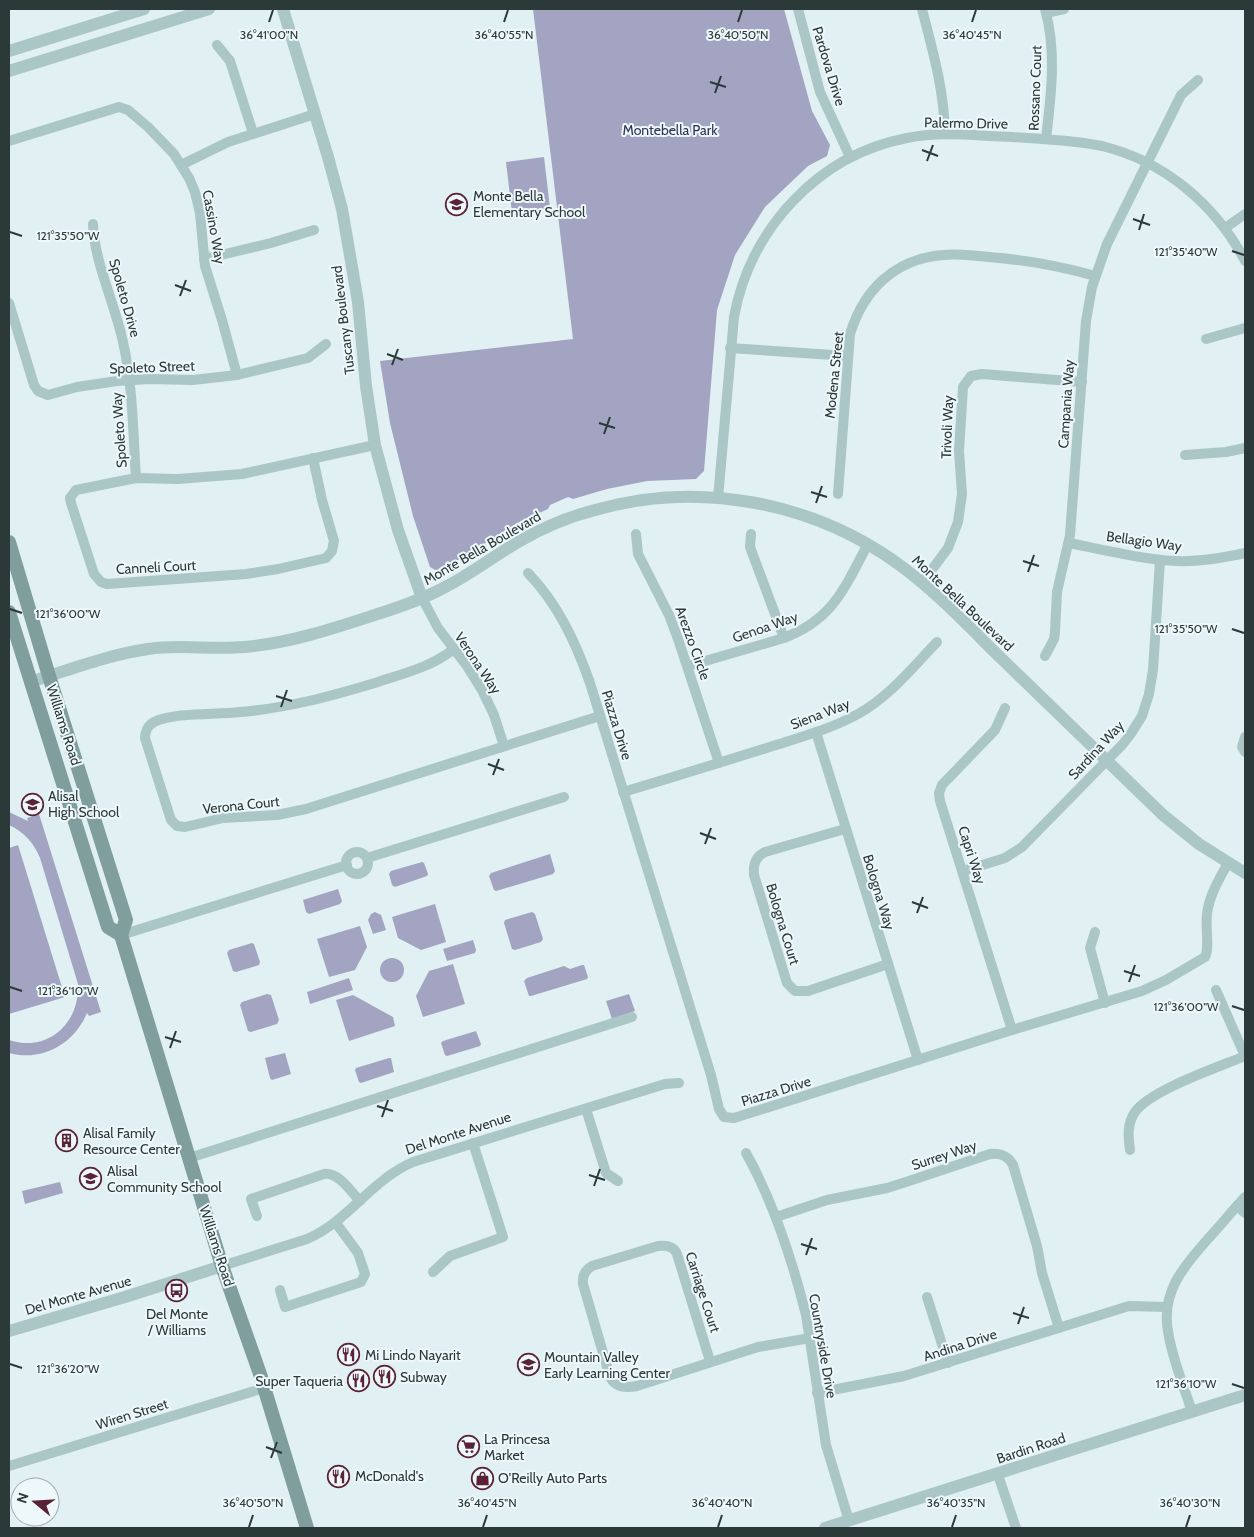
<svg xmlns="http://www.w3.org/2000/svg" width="1254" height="1537" font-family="Cabin,sans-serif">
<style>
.green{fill:#a2a4c1}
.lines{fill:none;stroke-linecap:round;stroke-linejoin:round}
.minor{stroke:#aac6c7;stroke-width:10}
.tertiary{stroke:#aac6c7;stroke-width:12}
.secondary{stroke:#7f9e9d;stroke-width:14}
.ticks{fill:none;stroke:#2b3938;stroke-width:2}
.labels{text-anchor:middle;stroke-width:4;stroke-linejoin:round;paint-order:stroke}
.street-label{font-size:14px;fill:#2b3938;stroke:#eef8fa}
.park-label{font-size:14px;fill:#303256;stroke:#eef8fa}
.poi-label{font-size:14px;fill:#2b3938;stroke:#eef8fa;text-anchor:start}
.ticks-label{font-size:12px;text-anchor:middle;fill:#2b3938;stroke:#eef8fa;stroke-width:4;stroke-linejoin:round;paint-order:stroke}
</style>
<rect width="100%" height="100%" fill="#e1f0f2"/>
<g class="green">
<polygon points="533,9 784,9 812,111 830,145 827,156 808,166 765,207 735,255 717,310 704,471 696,479 647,481 607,489 573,499 568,497 550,505 548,509 517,523 439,572 430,567 413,516 390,423 380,361 573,339"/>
<polygon points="544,157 550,208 512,213 506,162"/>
<path d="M9,812L28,821L27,818L39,814L101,1012L89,1016L87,1013C74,1044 42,1062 9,1053V1040C48,1053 80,1023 78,984L40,858C34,843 24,832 9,825Z"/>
<polygon points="18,845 65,997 9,1014 9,848"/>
<polygon points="550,854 555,871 553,874 496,891 494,890 489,876 491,873"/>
<polygon points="422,862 424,863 428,874 427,876 395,887 392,885 389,874 391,871"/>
<polygon points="338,889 342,901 340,904 309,914 306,912 303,900"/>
<polygon points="435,904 446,942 421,950 398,938 392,917"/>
<polygon points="375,912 381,915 386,930 373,934 368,920 371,914"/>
<polygon points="532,912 535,914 543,939 541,942 515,950 512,949 504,923 505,920"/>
<polygon points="360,926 367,947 355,970 329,977 317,939"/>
<polygon points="473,940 476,950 475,953 447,961 443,949"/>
<polygon points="252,943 254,944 260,962 259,965 236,972 233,971 227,953 229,950"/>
<circle cx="392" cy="970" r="12"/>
<polygon points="453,964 465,1004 423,1017 416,996 429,971"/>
<polygon points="582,965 584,965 588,977 587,979 531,996 529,996 524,981 527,978 564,966 570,969"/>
<polygon points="349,978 353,990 310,1004 307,992"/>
<polygon points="267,994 271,995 279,1020 277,1024 251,1032 248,1031 240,1005 242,1002"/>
<polygon points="629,994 635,1011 612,1019 606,1001"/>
<polygon points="353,995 393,1017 395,1026 349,1041 336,1000"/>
<polygon points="476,1031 481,1044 480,1046 447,1056 445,1055 441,1043 443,1041"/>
<polygon points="285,1053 291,1074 272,1080 270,1078 265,1058"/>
<polygon points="389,1058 391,1058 394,1072 361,1083 359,1082 355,1070 356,1068"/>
<polygon points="60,1182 63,1193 25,1204 22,1191"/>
</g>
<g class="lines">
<g class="minor">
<polyline points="798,9 820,92 850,157"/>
<path d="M922,9C933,52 944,89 945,134"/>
<path d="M1045,9C1057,51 1051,96 1046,139"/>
<polyline points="1046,13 1064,9"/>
<polyline points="217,45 230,61 253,133"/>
<polyline points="9,141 119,107 128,110 148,127 174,154 189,178 195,192 200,213 205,266 222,320 237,375"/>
<polyline points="181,165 228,142 315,114"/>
<path d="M93,224C94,261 115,304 123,342C133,386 133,433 136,478"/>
<polyline points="1225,228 1245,214"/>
<polyline points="204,259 271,243 314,230"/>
<polyline points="9,303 34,385 38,391 48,395 77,387 117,381 149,379 193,380 237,375 308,358 326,344"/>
<polyline points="1206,339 1245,328"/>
<polyline points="730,348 848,356"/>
<polyline points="1185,455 1226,452 1245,448"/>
<polyline points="313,458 322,500 334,541 332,551 326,558 278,569 246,574 107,584 101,582 94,574 71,503 70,498 76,490 136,478 178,479 242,474 375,445"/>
<path d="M838,494L850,334C864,289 895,259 943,255C958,253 974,256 989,257C1026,260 1060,266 1095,276"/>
<path d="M718,498L734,317C750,229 818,155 907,138C941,131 977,136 1012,137C1042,139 1073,140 1102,146C1164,161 1216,205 1245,261"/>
<polyline points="636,534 638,554 669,615 678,639 719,763"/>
<polyline points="751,534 750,547 784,638"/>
<path d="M1069,543C1104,550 1140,559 1176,561C1199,562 1222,558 1245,553"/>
<path d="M528,573C558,604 576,643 590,683L711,1075L719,1109L724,1117L734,1118L1012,1030L1142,991L1166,980L1205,957C1210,947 1205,927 1207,914C1209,896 1219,879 1228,863"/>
<polyline points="922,583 948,548 958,522 962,494 959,451 963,387 971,376 982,374 1082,382"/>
<polyline points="422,598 438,628 467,666 482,690 494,715 504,746"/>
<path d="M454,649C431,667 405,673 378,682C332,696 288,708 240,712C215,715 176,712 154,722C148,725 145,732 145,738L171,820L177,826L185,827L223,818L277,815L306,809L600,716"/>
<polyline points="1045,656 1054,639 1055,632 1057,592 1070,535 1086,321 1092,287 1107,244 1181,95 1198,80"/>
<path d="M688,666L784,638C834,619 844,588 868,544"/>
<polyline points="1005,708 995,730 942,785 939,793 940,801 1012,1030"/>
<polyline points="816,732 918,1060"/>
<polyline points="1245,737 1242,747 1245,752"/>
<path d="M623,792C674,777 725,761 776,745C804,736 833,728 858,714C889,697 913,667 937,642"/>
<path d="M845,829L765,852C755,857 753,865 754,875L787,983L795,991H808L888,964"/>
<circle cx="357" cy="863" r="11"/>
<polyline points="367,858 564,797"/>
<polyline points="963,871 1005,858 1022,847 1122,745 1130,735 1142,716 1149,694 1153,670 1160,560"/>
<polyline points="1095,932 1090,948 1105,1003"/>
<polyline points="121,935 347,865"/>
<polyline points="1216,990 1245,1056"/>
<polyline points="586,1109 606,1173 618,1181"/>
<path d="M1130,1150C1128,1136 1127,1124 1135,1112C1150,1090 1219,1067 1245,1056"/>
<path d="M746,1153C774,1203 792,1259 806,1315L826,1445L849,1521"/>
<polyline points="189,1158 632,1017"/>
<polyline points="1237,1206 1245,1213"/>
<path d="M257,1216L251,1199L324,1174C339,1172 351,1192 360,1201"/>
<path d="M776,1217L827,1200L887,1188L909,1181L990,1154C1001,1153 1008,1156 1013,1165L1037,1246L1042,1273L1059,1328"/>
<path d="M222,1266L307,1239C349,1221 371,1180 413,1162L665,1084L679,1083"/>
<polyline points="433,1272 450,1256 503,1237 473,1143"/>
<polyline points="280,1290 285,1307 361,1282 365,1274 358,1253 336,1223"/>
<polyline points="927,1297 948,1363"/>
<path d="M710,1361L677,1254C674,1246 666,1245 658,1246L592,1266C585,1270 582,1276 583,1284L610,1377C616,1388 626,1388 637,1386L758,1347L810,1338"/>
<polyline points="817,1393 904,1376 1129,1306 1167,1307"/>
<path d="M1192,1412C1184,1386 1172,1359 1168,1331C1161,1293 1183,1267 1207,1240C1220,1226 1232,1211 1245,1197"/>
<polyline points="9,1466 264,1388"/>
<polyline points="998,1475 1016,1528"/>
</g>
<g class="tertiary">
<polyline points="283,9 328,157 342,209 358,302 366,386 375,445 398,530 422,598"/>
<polyline points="9,51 144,9"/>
<polyline points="9,71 209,9"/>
<path d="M30,682C69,670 107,655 148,649C179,644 212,650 244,647C293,643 341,626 387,611C408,604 428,597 447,586C472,573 494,556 518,542C542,528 568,517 595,510C699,480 814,502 901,566C939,594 972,630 1005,662C1058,713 1110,764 1163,815L1199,844L1245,873"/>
<polyline points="9,1331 125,1297 222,1266"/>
<polyline points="825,1528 1245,1395"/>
</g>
<g class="secondary">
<polyline points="9,542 49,676 126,920 121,935 222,1266 260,1374 307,1528"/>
<polyline points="9,612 108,927 121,935"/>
</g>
</g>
<path class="ticks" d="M269,22L273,10M504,22L508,10M738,22L742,10M972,22L976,10M710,82L726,87M715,93L721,76M922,150L938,156M927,161L933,145M1133,219L1150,225M1139,230L1144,214M10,232L22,236M1232,251L1244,255M175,285L191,291M180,296L186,280M387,354L403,360M392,365L398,349M599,423L615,428M604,434L610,417M811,492L827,497M816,503L822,486M1023,561L1039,566M1028,572L1034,555M10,609L22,613M1232,629L1244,633M276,696L292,701M281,707L287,690M488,764L504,770M493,775L499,759M700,833L716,839M705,844L711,828M912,902L928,908M917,913L923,897M1124,971L1140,976M1129,982L1135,965M10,987L22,991M1232,1006L1244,1010M165,1037L181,1042M170,1048L176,1031M377,1106L393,1111M382,1117L388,1100M589,1175L605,1180M594,1186L600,1169M801,1244L817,1249M806,1255L812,1238M1013,1313L1029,1318M1018,1324L1024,1307M10,1364L22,1368M1232,1384L1244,1388M266,1447L282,1453M271,1458L277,1442M249,1527L253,1515M483,1527L487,1515M718,1527L722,1515M952,1527L956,1515M1186,1527L1190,1515"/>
<defs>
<symbol id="school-ring" viewBox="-11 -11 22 22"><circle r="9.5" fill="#eef8fa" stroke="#592335" stroke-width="1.5"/><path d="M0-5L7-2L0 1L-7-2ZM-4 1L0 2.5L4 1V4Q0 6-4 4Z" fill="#592335"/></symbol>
<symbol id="building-ring" viewBox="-11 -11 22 22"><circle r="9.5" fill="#eef8fa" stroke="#592335" stroke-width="1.5"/><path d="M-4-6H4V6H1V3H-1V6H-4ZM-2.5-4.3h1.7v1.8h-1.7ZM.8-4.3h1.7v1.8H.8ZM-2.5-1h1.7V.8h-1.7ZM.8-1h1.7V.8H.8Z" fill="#592335"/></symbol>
<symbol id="bus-ring" viewBox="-11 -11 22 22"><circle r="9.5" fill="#eef8fa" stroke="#592335" stroke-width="1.5"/><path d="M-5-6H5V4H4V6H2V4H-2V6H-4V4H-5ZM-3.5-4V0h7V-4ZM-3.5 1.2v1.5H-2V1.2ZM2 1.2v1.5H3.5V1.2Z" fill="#592335"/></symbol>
<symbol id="restaurant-ring" viewBox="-11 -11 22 22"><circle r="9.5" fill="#eef8fa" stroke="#592335" stroke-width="1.5"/><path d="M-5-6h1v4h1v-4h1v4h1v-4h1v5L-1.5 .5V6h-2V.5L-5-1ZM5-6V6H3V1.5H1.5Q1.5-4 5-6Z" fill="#592335"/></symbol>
<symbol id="supermarket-ring" viewBox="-11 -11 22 22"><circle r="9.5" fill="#eef8fa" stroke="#592335" stroke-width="1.5"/><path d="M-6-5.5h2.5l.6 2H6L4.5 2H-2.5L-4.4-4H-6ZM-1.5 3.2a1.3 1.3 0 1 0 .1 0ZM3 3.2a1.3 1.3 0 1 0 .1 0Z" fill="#592335"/></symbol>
<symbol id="shop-ring" viewBox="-11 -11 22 22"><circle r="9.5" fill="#eef8fa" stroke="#592335" stroke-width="1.5"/><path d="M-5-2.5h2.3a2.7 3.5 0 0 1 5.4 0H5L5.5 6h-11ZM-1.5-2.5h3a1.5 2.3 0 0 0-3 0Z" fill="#592335"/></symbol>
</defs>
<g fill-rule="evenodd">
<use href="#school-ring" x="444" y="192" width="25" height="25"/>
<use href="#school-ring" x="20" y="792" width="25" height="25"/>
<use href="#building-ring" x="54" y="1128" width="25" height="25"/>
<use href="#school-ring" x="78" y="1166" width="25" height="25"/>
<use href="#bus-ring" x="164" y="1278" width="25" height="25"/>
<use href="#restaurant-ring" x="336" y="1342" width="25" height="25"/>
<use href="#school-ring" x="516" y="1352" width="25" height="25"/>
<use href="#restaurant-ring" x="372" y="1364" width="25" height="25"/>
<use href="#restaurant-ring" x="346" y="1368" width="25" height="25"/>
<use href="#supermarket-ring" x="456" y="1434" width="25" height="25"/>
<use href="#restaurant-ring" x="326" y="1464" width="25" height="25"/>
<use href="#shop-ring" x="470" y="1466" width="25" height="25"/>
</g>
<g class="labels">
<g class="street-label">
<text transform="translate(829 66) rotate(73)" y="5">Pardova Drive</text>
<text transform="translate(1035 88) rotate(-88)" y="5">Rossano Court</text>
<text transform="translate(966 123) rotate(1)" y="5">Palermo Drive</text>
<text transform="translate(214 227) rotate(80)" y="5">Cassino Way</text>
<text transform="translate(125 298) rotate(74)" y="5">Spoleto Drive</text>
<text transform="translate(343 320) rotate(-97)" y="5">Tuscany Boulevard</text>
<text transform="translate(152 367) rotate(-2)" y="5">Spoleto Street</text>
<text transform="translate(834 375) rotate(-84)" y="5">Modena Street</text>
<text transform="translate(1066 404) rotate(-86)" y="5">Campania Way</text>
<text transform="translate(947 427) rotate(-88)" y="5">Trivoli Way</text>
<text transform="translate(119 430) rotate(-94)" y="5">Spoleto Way</text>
<text transform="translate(1144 541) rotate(8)" y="5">Bellagio Way</text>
<text transform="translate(482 548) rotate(-30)" y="5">Monte Bella Boulevard</text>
<text transform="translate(156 567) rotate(-3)" y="5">Canneli Court</text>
<text transform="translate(963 603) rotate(43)" y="5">Monte Bella Boulevard</text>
<text transform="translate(765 627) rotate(-19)" y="5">Genoa Way</text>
<text transform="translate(693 643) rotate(70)" y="5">Arezzo Circle</text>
<text transform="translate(478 663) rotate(56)" y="5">Verona Way</text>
<text transform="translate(820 714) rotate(-21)" y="5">Siena Way</text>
<text transform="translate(64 725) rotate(72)" y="5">Williams Road</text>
<text transform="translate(617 725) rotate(73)" y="5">Piazza Drive</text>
<text transform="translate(1096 750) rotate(-47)" y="5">Sardina Way</text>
<text transform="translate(241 805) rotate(-6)" y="5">Verona Court</text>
<text transform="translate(972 855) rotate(72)" y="5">Capri Way</text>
<text transform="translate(879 892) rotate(73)" y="5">Bologna Way</text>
<text transform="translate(783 924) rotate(73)" y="5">Bologna Court</text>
<text transform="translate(776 1091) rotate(-17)" y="5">Piazza Drive</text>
<text transform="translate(458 1133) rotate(-18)" y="5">Del Monte Avenue</text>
<text transform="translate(944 1155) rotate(-18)" y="5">Surrey Way</text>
<text transform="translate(217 1246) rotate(72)" y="5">Williams Road</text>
<text transform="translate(703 1292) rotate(72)" y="5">Carriage Court</text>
<text transform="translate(78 1295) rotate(-16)" y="5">Del Monte Avenue</text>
<text transform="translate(960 1345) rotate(-18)" y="5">Andina Drive</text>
<text transform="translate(823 1346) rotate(80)" y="5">Countryside Drive</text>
<text transform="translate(132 1414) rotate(-17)" y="5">Wiren Street</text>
<text transform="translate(1031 1448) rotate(-18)" y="5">Bardin Road</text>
</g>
<g class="park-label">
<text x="670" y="135">Montebella Park</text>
</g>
<g class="poi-label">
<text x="473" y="201">Monte Bella<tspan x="473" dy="16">Elementary School</tspan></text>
<text x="48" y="801">Alisal<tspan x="48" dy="16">High School</tspan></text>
<text x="83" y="1138">Alisal Family<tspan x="83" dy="16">Resource Center</tspan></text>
<text x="107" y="1176">Alisal<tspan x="107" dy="16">Community School</tspan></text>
<text x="177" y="1319" text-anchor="middle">Del Monte<tspan x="177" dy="16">/ Williams</tspan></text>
<text x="365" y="1360">Mi Lindo Nayarit</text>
<text x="544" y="1362">Mountain Valley<tspan x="544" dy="16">Early Learning Center</tspan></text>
<text x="400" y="1382">Subway</text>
<text x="343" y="1386" text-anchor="end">Super Taqueria</text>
<text x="484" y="1444">La Princesa<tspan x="484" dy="16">Market</tspan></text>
<text x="355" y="1481">McDonald's</text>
<text x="498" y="1483">O'Reilly Auto Parts</text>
</g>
</g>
<g class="ticks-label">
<text x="269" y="39">36°41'00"N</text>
<text x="504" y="39">36°40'55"N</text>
<text x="738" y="39">36°40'50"N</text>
<text x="972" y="39">36°40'45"N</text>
<text x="68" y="240">121°35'50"W</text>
<text x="1186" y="256">121°35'40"W</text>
<text x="68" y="618">121°36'00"W</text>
<text x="1186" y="633">121°35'50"W</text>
<text x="68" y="995">121°36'10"W</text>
<text x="1186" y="1011">121°36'00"W</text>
<text x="68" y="1373">121°36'20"W</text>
<text x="1186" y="1388">121°36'10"W</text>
<text x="253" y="1507">36°40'50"N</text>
<text x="487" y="1507">36°40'45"N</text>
<text x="722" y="1507">36°40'40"N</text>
<text x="956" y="1507">36°40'35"N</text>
<text x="1190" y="1507">36°40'30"N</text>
</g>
<rect width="1254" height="1537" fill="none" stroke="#2b3938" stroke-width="20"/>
<g transform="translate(35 1502) rotate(288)"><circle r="24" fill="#eef8fa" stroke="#a0acac"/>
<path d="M0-4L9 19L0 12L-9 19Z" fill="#592335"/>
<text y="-8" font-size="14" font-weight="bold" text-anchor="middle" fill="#2b3938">N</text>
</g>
</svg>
